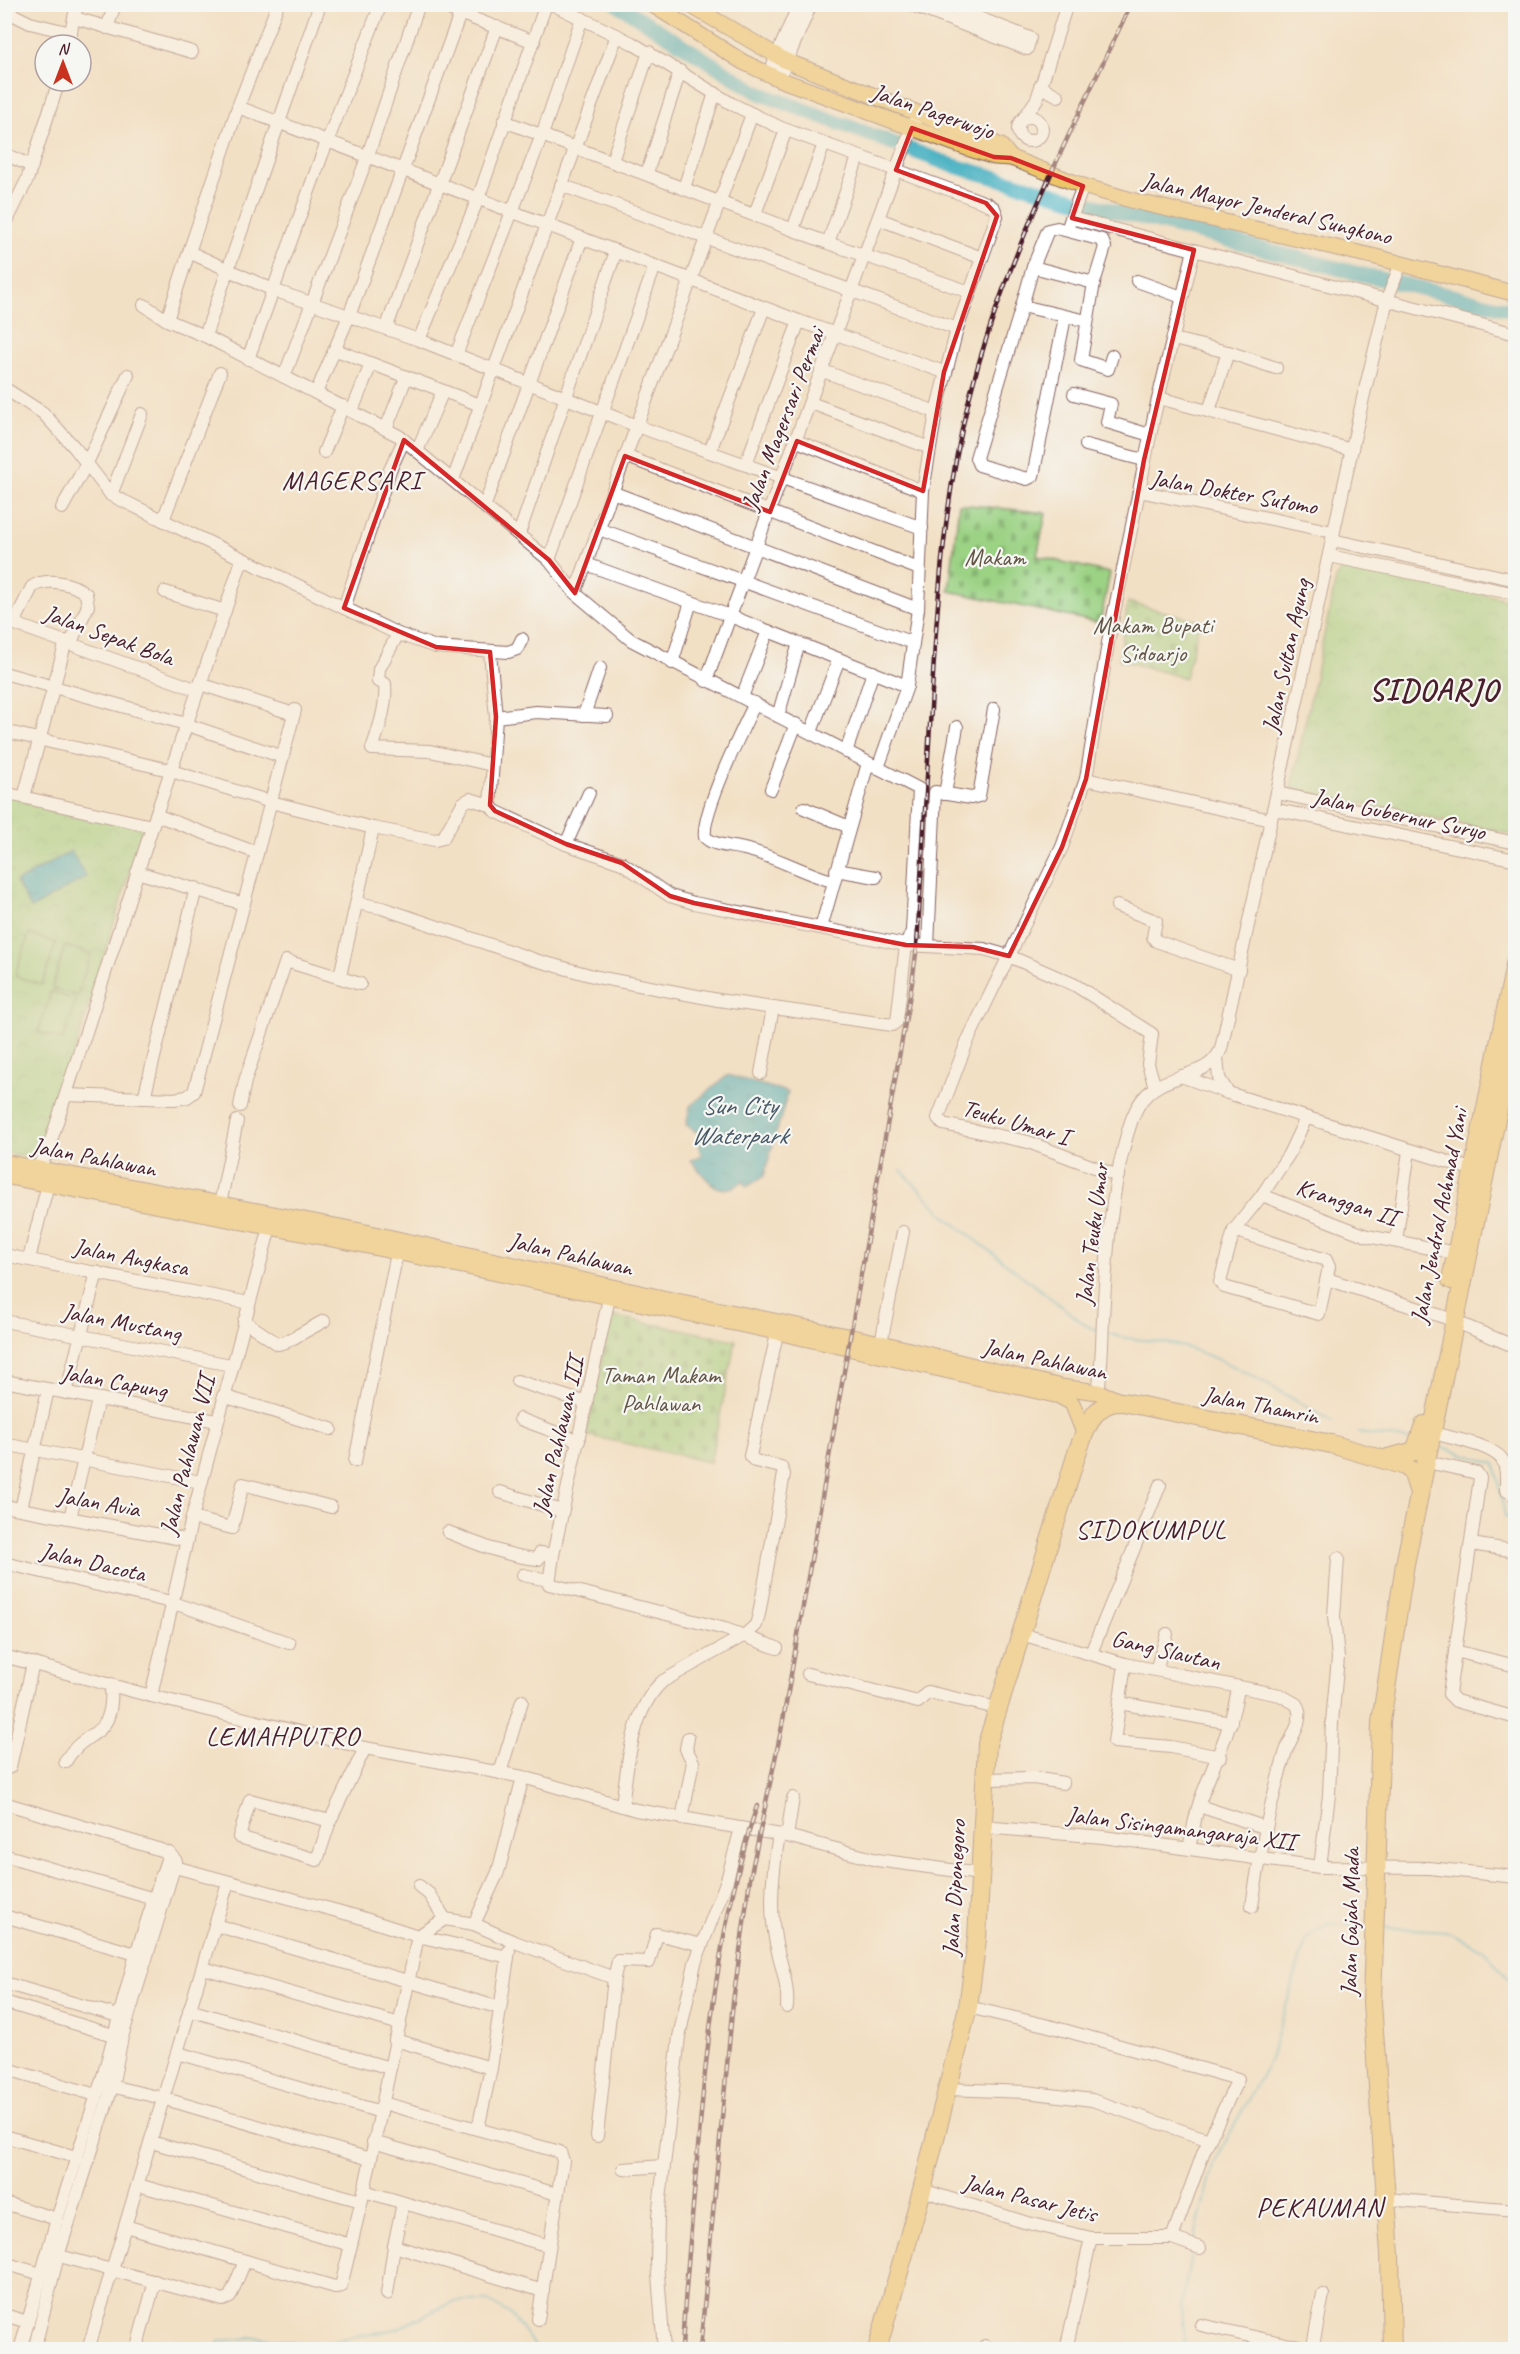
<svg xmlns="http://www.w3.org/2000/svg" width="1520" height="2354" font-family="Caveat,sans-serif">
<style>
.cemetery{fill:url(#cemetery-stones);stroke:#727858;stroke-width:1.5}
.park{fill:url(#park-crowns);stroke:#727858;stroke-width:1.5}
.pitch{fill:#9bd284;stroke:#727858;stroke-width:1.5}
.water{fill:url(#water-ripples);stroke:#466676;stroke-width:1.5}
.lines{fill:none;stroke-linecap:round;stroke-linejoin:round}
.stream{stroke:#41adc0;stroke-width:2}
.river{stroke:#41adc0;stroke-width:15}
.minor-casing{stroke:#856361;stroke-width:14}
.major-casing{stroke:#856361;stroke-width:17}
.highway-casing{stroke:#856361;stroke-width:20}
.minor{stroke:#fff;stroke-width:12}
.major{stroke:#edc569;stroke-width:15}
.highway{stroke:#edc569;stroke-width:18}
.rail-casing{stroke:#4a1f2b;stroke-width:4.5}
.rail{stroke:#f6f6f2;stroke-width:2;stroke-dasharray:7;stroke-linecap:butt}
.marked{fill:none;stroke:#d62828;stroke-width:4.5;stroke-linejoin:round}
.labels{text-anchor:middle;stroke-width:4.5;stroke-linejoin:round;paint-order:stroke}
.street-label{font-size:24px;fill:#4a1f2b;stroke:#f6f6f2}
.park-label{font-size:24px;fill:#625546;stroke:#f6f6f2}
.water-label{font-size:26px;font-style:italic;fill:#465867;stroke:#f6f6f2}
.quarter-label{font-size:27px;letter-spacing:1.5px;fill:#4a1f2b;stroke:#f6f6f2}
.district-label{font-size:30px;font-weight:bold;letter-spacing:1.5px;fill:#4a1f2b;stroke:#f6f6f2}
</style>
<defs>
<pattern id="cemetery-stones" width="16" height="16" patternUnits="userSpaceOnUse" patternTransform="scale(1.5)"><rect width="16" height="16" fill="#9bd284"/><path d="M2 7V4a2 2 0 0 1 4 0v3zM10 15v-3a2 2 0 0 1 4 0v3z" fill="#87b472"/></pattern>
<pattern id="park-crowns" width="20" height="18" patternUnits="userSpaceOnUse" patternTransform="scale(1.5)"><rect width="20" height="18" fill="#9bd284"/><path d="M2 6a3 3 0 1 1 6 0M12 15a3 3 0 1 1 6 0" fill="none" stroke="#87b472"/></pattern>
<pattern id="water-ripples" width="26" height="14" patternUnits="userSpaceOnUse" patternTransform="scale(1.5)"><rect width="26" height="14" fill="#41adc0"/><path d="M2 4q2-2 4 0t4 0M15 11q2-2 4 0t4 0" fill="none" stroke="#388c9c"/></pattern>
</defs>
<rect width="100%" height="100%" fill="#f6f6f2"/>
<filter id="ink" filterUnits="userSpaceOnUse"><feTurbulence type="fractalNoise" baseFrequency=".0167" numOctaves="2"/><feDisplacementMap in="SourceGraphic" scale="12" xChannelSelector="R" yChannelSelector="G"/><feConvolveMatrix kernelMatrix="1 2 1 2 8 2 1 2 1" color-interpolation-filters="sRGB"/></filter>
<filter id="wash" filterUnits="userSpaceOnUse"><feTurbulence type="fractalNoise" baseFrequency=".008" numOctaves="4" result="noise"/><feDisplacementMap in="SourceGraphic" scale="24" xChannelSelector="R" yChannelSelector="G"/><feGaussianBlur stdDeviation="1.35" result="paint"/><feColorMatrix in="noise" values="0 0 0 0 0 0 0 0 0 0 0 0 0 0 0 0 0 1.4 0 .05"/><feComposite in="paint" operator="in"/></filter>
<g filter="url(#wash)">
<rect width="100%" height="100%" fill="#f2e0c5"/>
<g class="cemetery">
<polygon points="959,504 1046,513 1037,556 1110,573 1100,623 949,591"/>
<polygon points="1128,602 1200,621 1185,678 1119,660"/>
<polygon points="611,1316 736,1340 710,1462 586,1435"/>
</g>
<g class="park">
<polygon points="1355,564 1515,601 1515,835 1291,789 1336,579 1340,571"/>
<polygon points="4,793 143,828 42,1160 5,1153"/>
</g>
<g class="pitch">
<polygon points="29,934 56,943 42,985 15,976"/>
<polygon points="65,946 91,954 77,996 52,988"/>
<polygon points="51,992 76,1000 63,1040 38,1032"/>
</g>
<g class="water">
<polygon points="71,851 86,877 31,909 16,882"/>
<path d="M728,1075L788,1092L764,1176L747,1187L743,1181C718,1201 706,1179 691,1160L701,1155L699,1147L702,1136L686,1125L690,1106Z"/>
</g>
<g class="lines">
<g class="stream">
<polyline points="901,1170 946,1217 1087,1326 1098,1330"/>
<path d="M1106,1333C1131,1342 1159,1339 1184,1347C1237,1363 1284,1394 1332,1422"/>
<polyline points="1359,1433 1410,1440"/>
<polyline points="1436,1445 1495,1464 1505,1516 1516,1520"/>
<polyline points="1380,1927 1446,1931 1482,1948 1516,1987"/>
<polyline points="1194,2240 1213,2165 1270,2059 1306,1940 1327,1924 1366,1926"/>
<polyline points="214,2350 219,2341 257,2337 316,2345 396,2329 455,2301 488,2301 510,2314 538,2350"/>
<polyline points="1185,2350 1181,2308 1192,2249"/>
</g>
<polyline class="river" points="617,4 759,93 951,165 1111,210 1352,272 1516,311"/>
</g>
</g>
<g filter="url(#ink)">
<g class="lines">
<defs>
<g id="minor">
<polyline points="278,4 238,107 189,252 273,290 419,340 637,426 922,528"/>
<polyline points="436,4 534,42"/>
<polyline points="552,4 632,43 732,104 781,128 896,170 706,681"/>
<polyline points="909,4 1027,49 1030,38 943,4"/>
<polyline points="4,10 30,23 71,33"/>
<polyline points="75,18 192,52"/>
<polyline points="107,28 115,4"/>
<polyline points="68,45 77,4"/>
<polyline points="769,74 799,4"/>
<polyline points="779,79 811,4"/>
<polyline points="1040,86 1058,96"/>
<polyline points="238,107 799,321 944,372"/>
<circle cx="1030" cy="129" r="12"/>
<polyline points="1024,118 1037,99 1067,4"/>
<polyline points="504,121 828,243 970,292"/>
<polyline points="4,154 32,166"/>
<polyline points="612,161 649,52"/>
<polyline points="647,173 680,71"/>
<polyline points="561,185 957,329"/>
<polyline points="684,188 715,93"/>
<polyline points="755,214 786,130"/>
<polyline points="1071,218 1516,334"/>
<polyline points="879,219 982,258"/>
<polyline points="1069,224 1083,186"/>
<polyline points="4,227 27,180 59,81"/>
<polyline points="793,229 824,144"/>
<polyline points="828,243 858,157"/>
<polyline points="189,252 167,320 205,336 399,436 549,560 575,593 631,640 919,789 912,931 906,945 897,1021 892,1025 718,1000 597,977 535,960 382,908 357,903"/>
<polyline points="1033,267 1094,283"/>
<polyline points="1137,281 1182,297"/>
<polyline points="144,305 167,320"/>
<polyline points="1022,306 1033,267 1048,230 1057,228 1102,240 1105,247 1094,283 1081,360 1108,369 1112,356"/>
<polyline points="1065,317 1033,476 1027,479 979,465 976,458 1022,306 1087,321"/>
<polyline points="386,329 497,27"/>
<polyline points="205,336 320,4"/>
<polyline points="1173,339 1228,352 1276,368"/>
<polyline points="419,340 478,199 546,4"/>
<polyline points="336,350 480,405"/>
<polyline points="456,355 542,135 582,18"/>
<polyline points="248,359 322,155 381,4"/>
<polyline points="823,371 936,412 957,329 997,216 994,208 986,203 896,170 917,115"/>
<polyline points="284,377 367,158 419,4"/>
<polyline points="4,388 43,413 75,448 111,495 398,634 436,647 508,652 517,649 522,639"/>
<polyline points="316,393 349,316 460,14"/>
<polyline points="1074,394 1111,404 1107,422 1150,435"/>
<polyline points="1159,398 1352,450"/>
<polyline points="811,403 930,448"/>
<polyline points="352,411 371,364"/>
<polyline points="1209,411 1228,352"/>
<polyline points="386,429 406,378"/>
<polyline points="797,441 923,491"/>
<polyline points="1086,445 1144,460"/>
<polyline points="417,451 443,391"/>
<polyline points="710,451 764,308"/>
<polyline points="324,452 343,406"/>
<polyline points="625,456 919,569"/>
<polyline points="746,464 799,321"/>
<polyline points="453,480 617,35"/>
<polyline points="1139,491 1154,416 1194,250"/>
<polyline points="612,492 918,609"/>
<polyline points="111,495 142,414"/>
<polyline points="485,505 582,238"/>
<polyline points="62,508 87,463 128,375"/>
<polyline points="163,520 220,373"/>
<polyline points="599,529 913,643"/>
<polyline points="519,534 616,251"/>
<polyline points="1332,540 1516,580"/>
<polyline points="1329,556 1516,594"/>
<polyline points="549,560 655,266"/>
<polyline points="586,564 730,616 907,686"/>
<polyline points="165,592 225,611"/>
<polyline points="575,593 752,114"/>
<polyline points="344,608 390,470 404,440"/>
<polyline points="4,620 198,690"/>
<path d="M14,623L32,587C46,577 74,583 86,594L88,606L71,642"/>
<path d="M398,634L379,669L378,681L385,684C387,706 379,728 372,749L430,751L492,765"/>
<polyline points="490,652 496,717 490,805"/>
<polyline points="672,663 691,602"/>
<polyline points="4,673 179,722 283,757"/>
<polyline points="200,684 294,714"/>
<polyline points="742,697 768,631"/>
<path d="M755,703C743,728 701,813 705,837C713,846 732,846 744,849C776,856 802,873 833,881"/>
<polyline points="584,715 600,668"/>
<polyline points="778,716 799,643"/>
<polyline points="496,717 536,712 607,716"/>
<polyline points="4,731 165,769 271,802 373,828 435,840 443,838 463,803 470,799 490,805 495,811 566,844 622,863 670,896 694,903 906,945 984,949 1009,956 1075,985 1152,1034 1148,1064 1155,1087"/>
<polyline points="811,732 839,659"/>
<polyline points="846,752 873,672"/>
<polyline points="878,768 907,686 918,609 923,491 936,412"/>
<polyline points="1086,779 1062,847 967,1042 938,1118 943,1124 1028,1142 1118,1176"/>
<polyline points="771,789 796,724"/>
<polyline points="4,793 152,826"/>
<polyline points="1277,793 1516,843"/>
<polyline points="945,794 957,727"/>
<polyline points="24,797 66,641"/>
<polyline points="804,808 849,827"/>
<polyline points="1273,809 1516,860"/>
<polyline points="156,815 257,853"/>
<polyline points="1271,820 1086,779 1109,637 1139,491 1333,532"/>
<polyline points="566,844 589,793"/>
<polyline points="836,870 876,877"/>
<polyline points="137,872 244,904"/>
<polyline points="1117,906 1156,921 1153,937 1156,941 1239,970"/>
<polyline points="821,928 868,763"/>
<polyline points="928,946 935,792 971,798 979,796 994,709"/>
<polyline points="340,976 373,828"/>
<polyline points="1217,1058 1219,1078 1228,1093 1471,1169"/>
<polyline points="761,1073 773,1008"/>
<polyline points="1181,1076 1228,1093"/>
<polyline points="66,1095 174,1099 187,1097 194,1092 295,710"/>
<polyline points="144,1098 196,888"/>
<polyline points="240,1106 245,1081 286,961 360,984"/>
<polyline points="36,1168 46,1156 156,815 242,560"/>
<polyline points="1262,1195 1367,1236 1456,1253"/>
<polyline points="220,1204 237,1121"/>
<polyline points="1234,1230 1326,1260 1329,1267 1319,1314 1224,1287 1220,1282 1234,1230 1262,1195 1289,1154 1306,1118"/>
<polyline points="1396,1241 1409,1151"/>
<polyline points="4,1255 249,1303"/>
<polyline points="29,1259 48,1184"/>
<polyline points="1327,1279 1444,1317 1516,1347"/>
<polyline points="609,1298 553,1555 549,1584 725,1629 777,1648"/>
<polyline points="4,1321 231,1365"/>
<polyline points="244,1321 278,1344 286,1342 324,1321"/>
<polyline points="881,1343 903,1232"/>
<polyline points="4,1381 217,1421"/>
<polyline points="517,1381 587,1403"/>
<path d="M1098,1392C1102,1367 1102,1343 1103,1318C1106,1266 1109,1215 1120,1163C1125,1144 1128,1124 1138,1106C1160,1068 1207,1083 1221,1049L1363,398L1387,300L1401,263"/>
<polyline points="66,1393 97,1272"/>
<polyline points="223,1396 331,1429"/>
<polyline points="520,1419 579,1441"/>
<path d="M1433,1433C1450,1438 1494,1445 1503,1461C1507,1468 1506,1482 1506,1490L1516,1496"/>
<polyline points="4,1444 201,1482"/>
<polyline points="355,1461 397,1253"/>
<polyline points="1427,1462 1477,1473 1480,1478 1449,1694 1456,1701 1516,1718"/>
<polyline points="500,1492 562,1511"/>
<polyline points="4,1506 187,1540"/>
<polyline points="21,1509 48,1390"/>
<polyline points="70,1518 98,1400"/>
<polyline points="192,1518 232,1528 243,1484 331,1507"/>
<path d="M448,1532C477,1544 506,1556 538,1559L540,1553L553,1555"/>
<polyline points="1471,1544 1516,1551"/>
<polyline points="4,1563 171,1602 289,1643"/>
<polyline points="523,1575 548,1580"/>
<path d="M1021,1634L1125,1664L1280,1695L1296,1704C1306,1718 1291,1737 1286,1751C1270,1802 1260,1853 1252,1906"/>
<polyline points="1455,1651 1516,1666"/>
<polyline points="1091,1653 1160,1485"/>
<polyline points="4,1656 151,1696 365,1748 523,1777 636,1810 787,1836 877,1860 980,1874"/>
<polyline points="1125,1664 1114,1742 1171,1747 1220,1757"/>
<polyline points="1156,1670 1167,1634"/>
<polyline points="808,1674 918,1702 928,1692 997,1708"/>
<polyline points="151,1696 192,1518 270,1227"/>
<polyline points="1119,1703 1231,1723"/>
<path d="M65,1762C86,1725 115,1743 111,1684"/>
<polyline points="4,1770 10,1767 33,1663"/>
<polyline points="500,1773 522,1701"/>
<polyline points="984,1779 1034,1778 1063,1783"/>
<polyline points="4,1803 161,1850 169,1853 176,1861 122,2037 112,2087 58,2256 34,2350"/>
<path d="M622,1806C627,1767 632,1708 663,1681L745,1635L756,1625L759,1614L784,1474L781,1467L755,1461L750,1456L779,1325"/>
<polyline points="1199,1806 1264,1827"/>
<polyline points="682,1819 693,1762 686,1749 688,1738"/>
<polyline points="330,1821 250,1800 239,1837 317,1860 330,1821 365,1748"/>
<polyline points="982,1827 1103,1837 1320,1867 1429,1868 1516,1877"/>
<path d="M779,1835C773,1870 769,1903 775,1938C779,1961 789,1983 787,2007"/>
<polyline points="787,1836 793,1798"/>
<path d="M1189,1848C1193,1832 1195,1814 1201,1798C1215,1761 1232,1728 1238,1688"/>
<polyline points="4,1855 154,1899"/>
<polyline points="175,1867 359,1917 418,1936 508,1957"/>
<polyline points="1320,1867 1329,1795 1332,1722 1338,1658 1334,1616 1338,1558"/>
<polyline points="419,1886 429,1894 445,1919"/>
<polyline points="4,1916 136,1954"/>
<polyline points="474,1924 498,1872 523,1777"/>
<polyline points="215,1925 500,2008"/>
<polyline points="203,1968 400,2024"/>
<polyline points="614,1978 618,1961 649,1962 657,1934 702,1945"/>
<polyline points="4,1983 118,2016"/>
<polyline points="4,2002 113,2035"/>
<polyline points="968,2007 1049,2026 1238,2079 1204,2151 1172,2238"/>
<polyline points="189,2010 390,2068"/>
<polyline points="395,2040 491,2068"/>
<polyline points="178,2053 381,2112"/>
<polyline points="4,2068 96,2095"/>
<polyline points="106,2085 162,2098 370,2159"/>
<polyline points="947,2089 1026,2092 1092,2100 1209,2140"/>
<polyline points="383,2103 560,2152 563,2161 538,2319"/>
<polyline points="478,2129 491,2068 509,1951"/>
<polyline points="4,2136 76,2157"/>
<polyline points="151,2142 361,2201"/>
<polyline points="373,2142 557,2194"/>
<polyline points="623,2169 663,2166"/>
<polyline points="138,2185 351,2245"/>
<polyline points="922,2190 1024,2222 1091,2238 1172,2238 1200,2248"/>
<polyline points="364,2191 549,2246"/>
<polyline points="1387,2199 1516,2210"/>
<polyline points="4,2203 57,2219"/>
<polyline points="403,2203 394,2246 543,2291"/>
<polyline points="125,2226 335,2287 341,2286 364,2191 418,1936 445,1919 474,1924 512,1941 614,1978 597,2136"/>
<polyline points="52,2254 223,2300 230,2297 245,2261"/>
<polyline points="4,2263 41,2274"/>
<polyline points="387,2294 394,2246"/>
<polyline points="4,2315 28,2322"/>
<polyline points="1201,2325 1312,2350"/>
<polyline points="985,2346 993,2350"/>
<polyline points="20,2350 57,2219 104,2073 136,1954 169,1853"/>
<polyline points="88,2350 228,1882"/>
<polyline points="136,2350 155,2281"/>
<polyline points="664,2350 657,2262 658,2217 679,2037 695,1963 727,1880 741,1828"/>
<polyline points="1066,2350 1091,2238"/>
<polyline points="1312,2350 1323,2295"/>
</g>
<g id="major">
<polyline points="651,4 743,62 779,79 967,148 994,157 1011,158 1083,186 1138,202 1376,257 1516,294"/>
<polyline points="688,4 786,61 1001,146 1011,158"/>
<polyline points="4,1162 361,1231 667,1299 881,1343 1061,1387 1098,1392 1123,1402"/>
<polyline points="4,1176 358,1244 777,1332 1059,1396 1072,1403 1084,1433"/>
</g>
<g id="highway">
<polyline points="1451,1280 1516,960"/>
<polyline points="1388,1458 1415,1451 1424,1425"/>
<path d="M877,2350L922,2190L968,2007L977,1939L987,1744L1077,1453C1086,1429 1093,1400 1123,1402L1331,1444L1405,1466L1412,1471L1419,1493"/>
<polyline points="1392,2350 1390,2254 1372,2003 1381,1722 1405,1564 1516,1022"/>
</g>
</defs>
<use href="#minor" class="minor-casing"/>
<use href="#major" class="major-casing"/>
<use href="#highway" class="highway-casing"/>
<use href="#minor" class="minor"/>
<use href="#major" class="major"/>
<use href="#highway" class="highway"/>
<defs>
<g id="rail">
<path d="M682,2350C685,2286 692,2223 697,2159C707,2040 719,1920 757,1806"/>
<path d="M700,2350L733,2002L750,1879L782,1726L912,983L917,946C922,861 927,776 932,691C938,592 945,495 969,399C1004,260 1070,133 1131,4"/>
</g>
</defs>
<use href="#rail" class="rail-casing"/>
<use href="#rail" class="rail"/>
</g>
</g>
<path d="M0 0H1520V2354H0ZM912,128L994,157L1011,158L1083,186L1072,218L1194,250L1144,460L1086,779L1062,847L1009,956L973,947L906,945L694,903L670,896L622,863L566,844L495,811L490,805L496,717L490,652L436,647L344,608L404,440L549,560L575,593L625,456L770,512L797,441L923,491L944,372L997,216L986,203L896,170Z" fill="#f2e0c5" fill-opacity=".55" fill-rule="evenodd"/>
<path class="marked" d="M912,128L994,157L1011,158L1083,186L1072,218L1194,250L1144,460L1086,779L1062,847L1009,956L973,947L906,945L694,903L670,896L622,863L566,844L495,811L490,805L496,717L490,652L436,647L344,608L404,440L549,560L575,593L625,456L770,512L797,441L923,491L944,372L997,216L986,203L896,170Z"/>
<g class="labels">
<g class="street-label">
<text transform="translate(933 111) rotate(19)" y="8">Jalan Pagerwojo</text>
<text transform="translate(1267 208) rotate(13)" y="8">Jalan Mayor Jenderal Sungkono</text>
<text transform="translate(783 419) rotate(-69)" y="8">Jalan Magersari Permai</text>
<text transform="translate(1234 492) rotate(10)" y="8">Jalan Dokter Sutomo</text>
<text transform="translate(109 635) rotate(20)" y="8">Jalan Sepak Bola</text>
<text transform="translate(1286 656) rotate(-78)" y="8">Jalan Sultan Agung</text>
<text transform="translate(1399 814) rotate(12)" y="8">Jalan Gubernur Suryo</text>
<text transform="translate(1016 1122) rotate(16)" y="8">Teuku Umar I</text>
<text transform="translate(94 1157) rotate(11)" y="8">Jalan Pahlawan</text>
<text transform="translate(1347 1202) rotate(18)" y="8">Kranggan II</text>
<text transform="translate(1439 1216) rotate(-79)" y="8">Jalan Jendral Achmad Yani</text>
<text transform="translate(1092 1234) rotate(-83)" y="8">Jalan Teuku Umar</text>
<text transform="translate(571 1254) rotate(13)" y="8">Jalan Pahlawan</text>
<text transform="translate(131 1257) rotate(11)" y="8">Jalan Angkasa</text>
<text transform="translate(122 1322) rotate(11)" y="8">Jalan Mustang</text>
<text transform="translate(1045 1359) rotate(12)" y="8">Jalan Pahlawan</text>
<text transform="translate(114 1381) rotate(10)" y="8">Jalan Capung</text>
<text transform="translate(1261 1405) rotate(11)" y="8">Jalan Thamrin</text>
<text transform="translate(558 1436) rotate(-77)" y="8">Jalan Pahlawan III</text>
<text transform="translate(187 1455) rotate(-76)" y="8">Jalan Pahlawan VII</text>
<text transform="translate(99 1502) rotate(10)" y="8">Jalan Avia</text>
<text transform="translate(93 1562) rotate(13)" y="8">Jalan Dacota</text>
<text transform="translate(1166 1650) rotate(13)" y="8">Gang Slautan</text>
<text transform="translate(1181 1828) rotate(7)" y="8">Jalan Sisingamangaraja XII</text>
<text transform="translate(954 1888) rotate(-87)" y="8">Jalan Diponegoro</text>
<text transform="translate(1350 1922) rotate(-89)" y="8">Jalan Gajah Mada</text>
<text transform="translate(1030 2198) rotate(14)" y="8">Jalan Pasar Jetis</text>
</g>
<g class="park-label">
<text x="995" y="565">Makam</text>
<text x="1153" y="633">Makam Bupati<tspan x="1153" dy="28">Sidoarjo</tspan></text>
<text x="661" y="1383">Taman Makam<tspan x="661" dy="28">Pahlawan</tspan></text>
</g>
<g class="water-label">
<text x="739" y="1114">Sun City<tspan x="739" dy="30">Waterpark</tspan></text>
</g>
<g class="quarter-label">
<text x="352" y="489">MAGERSARI</text>
<text x="1151" y="1538">SIDOKUMPUL</text>
<text x="283" y="1745">LEMAHPUTRO</text>
<text x="1320" y="2216">PEKAUMAN</text>
</g>
<g class="district-label">
<text x="1434" y="700">SIDOARJO</text>
</g>
</g>
<rect width="1520" height="2354" fill="none" stroke="#f6f6f2" stroke-width="24"/>
<g transform="translate(63 63)"><circle r="28" fill="#f6f6f2" stroke="#b1a0a2" stroke-width="1.5"/>
<path d="M0-4.5L10 22L0 15L-10 22Z" fill="#c8321e"/>
<text y="-9" font-size="16" font-weight="bold" text-anchor="middle" fill="#4a1f2b">N</text>
</g>
</svg>
